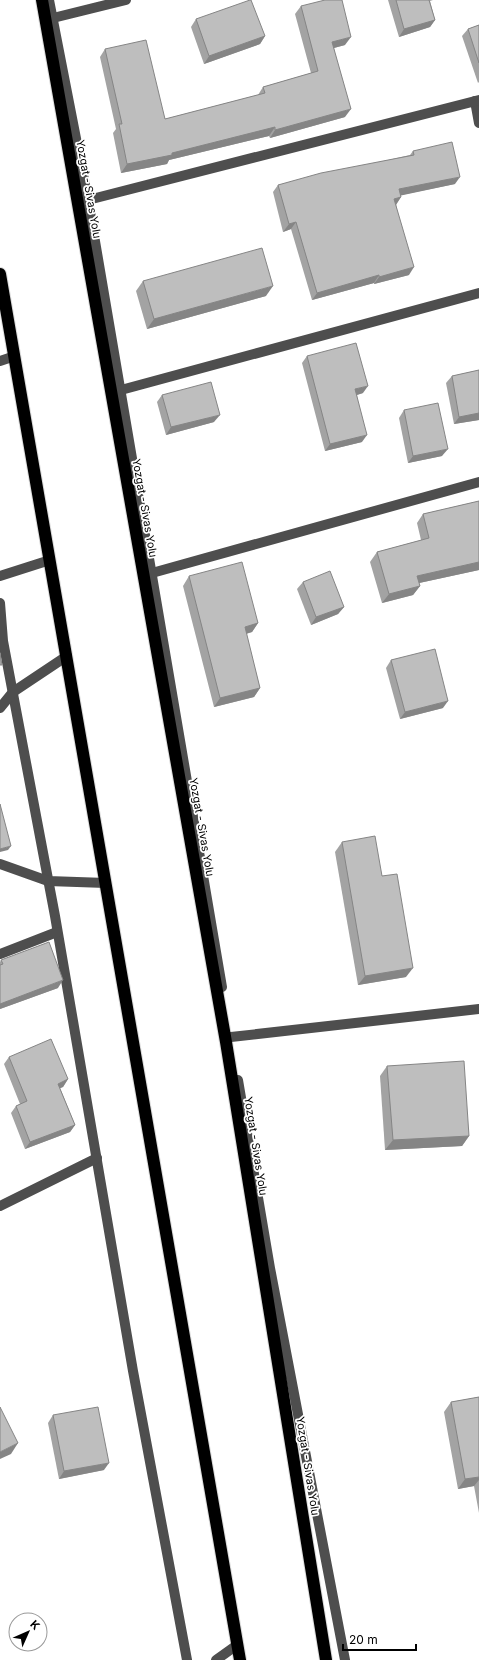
<svg xmlns="http://www.w3.org/2000/svg" width="479" height="1660" font-family="Inter,sans-serif">
<style>
.lines{fill:none;stroke-linecap:round;stroke-linejoin:round}
.highway-casing{stroke:#dbdbdb;stroke-width:14}
.minor{stroke:#4e4e4e;stroke-width:10}
.highway{stroke:#000;stroke-width:12}
.wall{fill:#a3a3a3}
.shaded-wall{fill:#858585}
.building{fill:#bebebe;stroke:#858585}
.labels{text-anchor:middle;stroke-width:3.5;stroke-linejoin:round;paint-order:stroke}
.street-label{font-size:11px;fill:#000;stroke:#fff}
</style>
<rect width="100%" height="100%" fill="#fff"/>
<g class="lines">
<defs>
<g id="highway">
<polyline points="42,0 226,1042 326,1660"/>
<polyline points="0,274 240,1660"/>
</g>
</defs>
<use href="#highway" class="highway-casing"/>
<g class="minor">
<polyline points="49,0 88,200 222,987"/>
<polyline points="53,18 126,0"/>
<polyline points="475,101 479,123"/>
<polyline points="88,200 479,100"/>
<polyline points="0,361 15,356"/>
<polyline points="121,390 479,293"/>
<polyline points="152,573 479,482"/>
<polyline points="0,576 50,560"/>
<polyline points="0,603 3,641 55,916 133,1371 187,1660"/>
<polyline points="0,708 13,692 67,656"/>
<polyline points="0,864 48,881 106,883"/>
<polyline points="0,954 57,932"/>
<polyline points="231,1037 479,1009"/>
<polyline points="238,1080 270,1268 345,1660"/>
<polyline points="0,1206 97,1158"/>
<polyline points="216,1660 237,1645"/>
</g>
<use href="#highway" class="highway"/>
</g>
<g class="wall">
<polygon points="388,0 433,0 430,1 435,20 430,27 399,37"/>
<polygon points="301,6 345,45 334,48 345,117 270,138 269,136 169,160 167,164 121,173 113,133 116,129 100,57 105,49 165,119 258,95 263,87 311,73 295,14"/>
<polygon points="196,19 265,36 260,44 204,64 191,27"/>
<polygon points="479,25 479,82 478,83 462,36 468,29"/>
<polygon points="413,151 455,184 401,195 401,197 396,204 409,275 374,284 374,283 312,300 291,229 283,232 273,192 278,185 410,155"/>
<polygon points="143,281 266,296 147,329 136,291"/>
<polygon points="307,356 363,393 357,395 362,442 325,451 302,363"/>
<polygon points="479,370 479,420 454,424 446,383 452,376"/>
<polygon points="162,395 214,422 166,435 157,402"/>
<polygon points="404,410 442,456 408,463 399,418"/>
<polygon points="479,501 479,570 419,583 420,586 413,595 382,603 370,562 377,552 421,540 417,523 423,514"/>
<polygon points="189,576 258,623 252,632 246,634 260,688 254,697 214,707 183,586"/>
<polygon points="303,582 344,607 338,614 311,625 297,589"/>
<polygon points="391,660 443,708 400,719 386,668"/>
<polygon points="342,842 382,876 406,977 358,985 335,852"/>
<polygon points="1,960 58,988 0,1009 0,962"/>
<polygon points="9,1057 68,1079 63,1087 60,1088 75,1125 70,1132 25,1149 11,1113 16,1106 20,1104 4,1064"/>
<polygon points="387,1066 469,1136 462,1146 385,1150 380,1076"/>
<polygon points="479,1397 479,1513 474,1486 458,1489 444,1412 451,1402"/>
<polygon points="53,1415 104,1470 59,1479 48,1423"/>
</g>
<g class="shaded-wall">
<polygon points="435,20 430,27 399,37 404,29"/>
<polygon points="265,36 260,44 204,64 209,56"/>
<polygon points="351,37 345,45 326,50 332,42"/>
<polygon points="351,109 345,117 270,138 275,130"/>
<polygon points="275,127 269,136 169,160 167,164 121,173 127,164"/>
<polygon points="460,177 455,184 394,197 399,189"/>
<polygon points="401,197 396,205 394,199"/>
<polygon points="296,222 291,229 283,232 289,224"/>
<polygon points="414,267 409,275 374,284 379,277"/>
<polygon points="379,275 374,283 312,300 317,293"/>
<polygon points="273,286 266,296 147,329 154,319"/>
<polygon points="368,386 363,393 350,397 355,389"/>
<polygon points="479,413 479,420 454,424 459,417"/>
<polygon points="220,415 214,422 166,435 171,427"/>
<polygon points="367,435 362,442 325,451 330,444"/>
<polygon points="448,449 442,456 408,463 413,456"/>
<polygon points="479,562 479,570 410,585 417,576"/>
<polygon points="420,586 413,595 382,603 389,594"/>
<polygon points="344,607 338,614 311,625 316,617"/>
<polygon points="258,623 252,632 238,636 245,627"/>
<polygon points="260,688 254,697 214,707 220,698"/>
<polygon points="448,701 443,708 400,719 405,712"/>
<polygon points="11,846 8,850 0,852 0,849"/>
<polygon points="413,968 406,977 358,985 365,976"/>
<polygon points="63,980 58,988 0,1009 0,1004"/>
<polygon points="68,1079 63,1087 53,1091 58,1084"/>
<polygon points="75,1125 70,1132 25,1149 30,1142"/>
<polygon points="469,1136 462,1146 385,1150 393,1140"/>
<polygon points="18,1443 11,1454 0,1459 0,1452"/>
<polygon points="109,1463 104,1470 59,1479 64,1471"/>
<polygon points="479,1477 479,1480 474,1486 458,1489 465,1479"/>
</g>
<g class="building">
<polygon points="250,0 251,0 265,36 209,56 196,19"/>
<polygon points="325,0 342,0 351,37 332,42 351,109 275,130 275,127 172,153 172,155 127,164 119,124 122,124 105,49 146,40 165,119 265,93 263,87 318,71 301,6"/>
<polygon points="396,0 429,0 435,20 404,29"/>
<polygon points="479,25 479,63 468,29"/>
<polygon points="452,142 460,177 399,189 401,197 394,199 414,267 379,277 379,275 317,293 296,222 289,224 278,185 321,173 414,155 413,151"/>
<polygon points="262,248 273,286 154,319 143,281"/>
<polygon points="356,343 368,386 355,389 367,435 330,444 307,356"/>
<polygon points="479,370 479,413 459,417 452,376"/>
<polygon points="211,382 220,415 171,427 162,395"/>
<polygon points="438,403 448,449 413,456 404,410"/>
<polygon points="479,501 479,562 417,576 420,586 389,594 377,552 429,538 423,514"/>
<polygon points="242,562 258,623 245,627 260,688 220,698 189,576"/>
<polygon points="330,571 344,607 316,617 303,582"/>
<polygon points="435,649 448,701 405,712 391,660"/>
<polygon points="0,653 2,665 0,665"/>
<polygon points="0,804 11,846 0,849"/>
<polygon points="375,836 382,876 397,874 413,968 365,976 342,842"/>
<polygon points="49,942 63,980 0,1004 0,965 3,964 1,960"/>
<polygon points="51,1039 68,1079 58,1084 75,1125 30,1142 16,1106 27,1101 9,1057"/>
<polygon points="464,1061 469,1136 393,1140 387,1066"/>
<polygon points="479,1397 479,1477 465,1479 451,1402"/>
<polygon points="0,1407 18,1443 0,1452"/>
<polygon points="98,1407 109,1463 64,1471 53,1415"/>
</g>
<g class="labels">
<g class="street-label">
<text transform="translate(89 189) rotate(80)" y="4">Yozgat - Sivas Yolu</text>
<text transform="translate(145 508) rotate(80)" y="4">Yozgat - Sivas Yolu</text>
<text transform="translate(202 827) rotate(80)" y="4">Yozgat - Sivas Yolu</text>
<text transform="translate(256 1146) rotate(81)" y="4">Yozgat - Sivas Yolu</text>
<text transform="translate(308 1466) rotate(81)" y="4">Yozgat - Sivas Yolu</text>
</g>
</g>
<g transform="translate(28 1632) rotate(45)"><circle r="19" fill="#ffffff" stroke="#999999"/>
<path d="M0-3L7 15L0 10L-7 15Z" fill="#000000"/>
<text y="-6" font-size="11" font-weight="bold" text-anchor="middle" fill="#000000">K</text>
</g>
<path d="M343 1644v6h73v-6" fill="none" stroke="#000000" stroke-width="2"/>
<text x="349" y="1644" font-size="12" fill="#000000" stroke="#ffffff" stroke-width="3" paint-order="stroke">20 m</text>
</svg>
